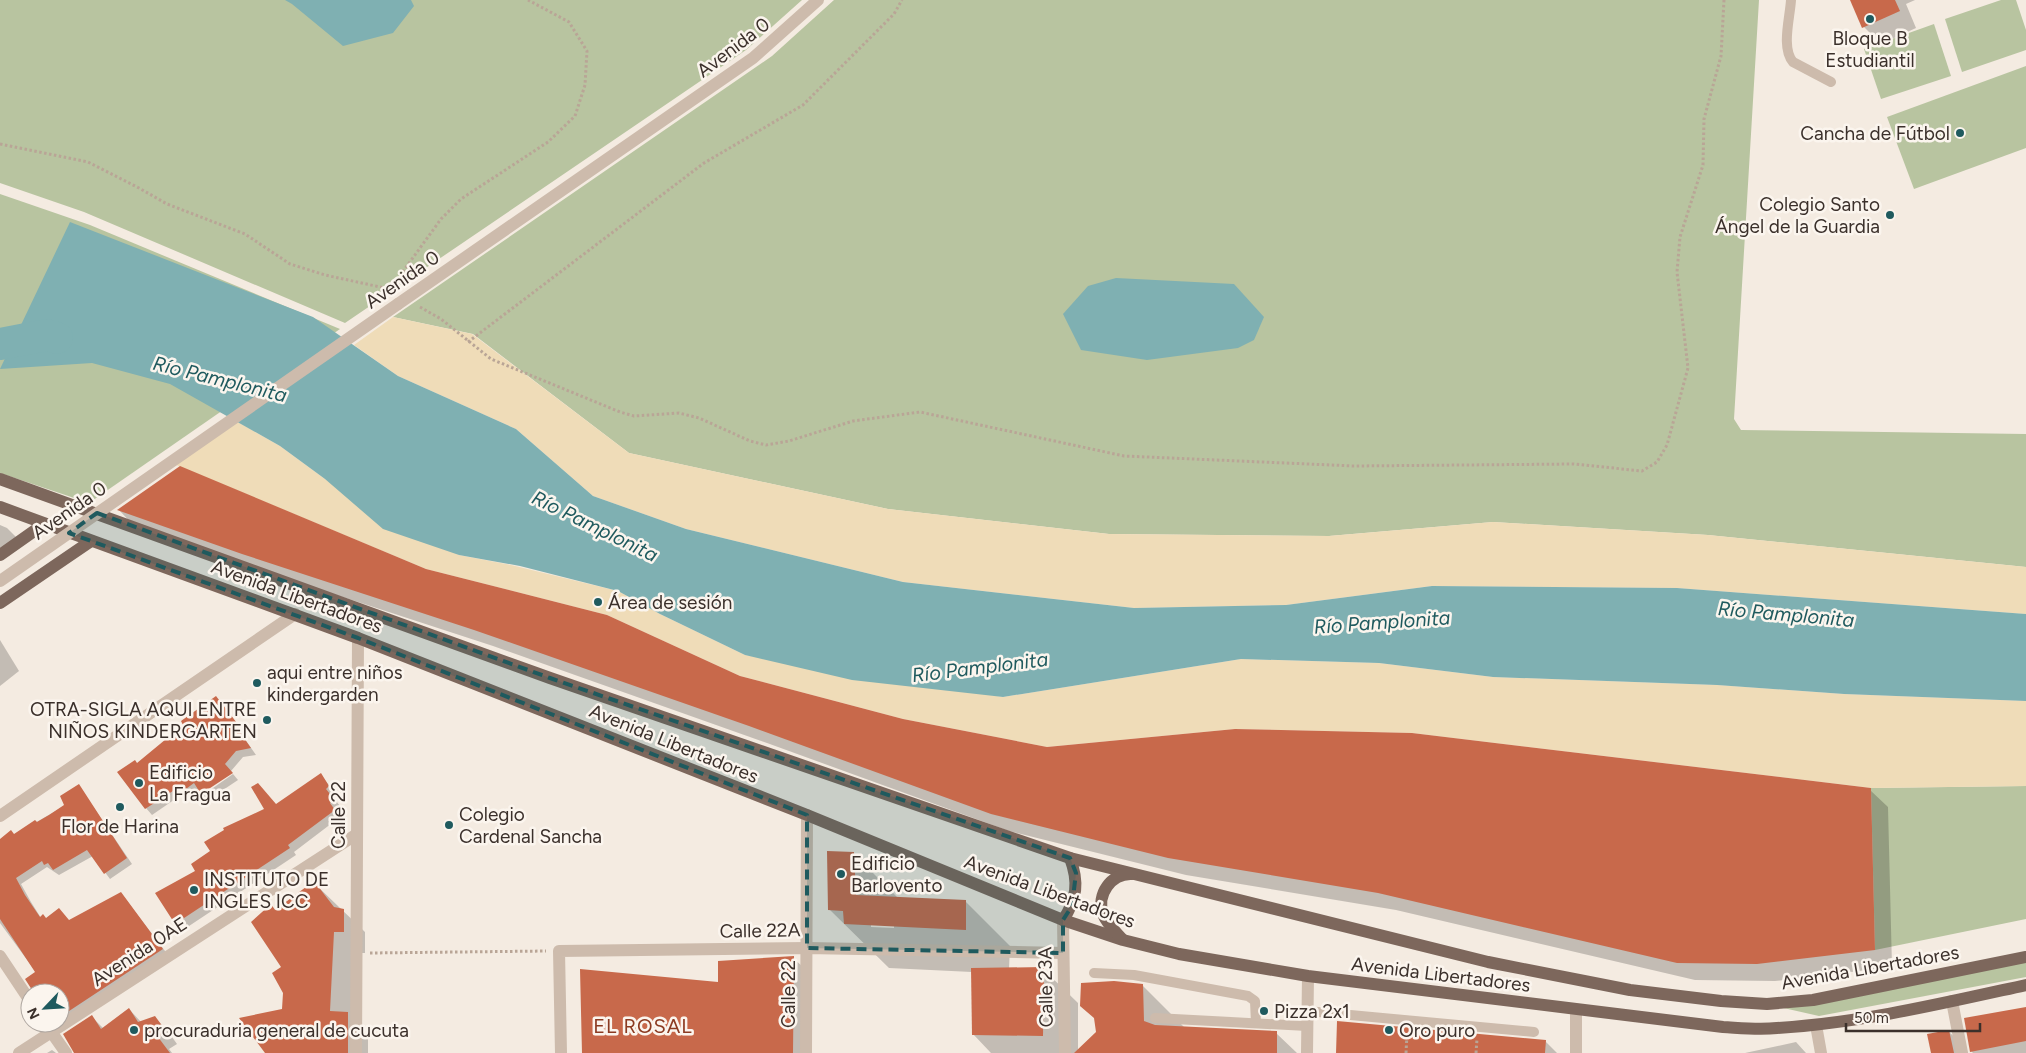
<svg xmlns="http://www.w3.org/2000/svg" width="2026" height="1053" font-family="Figtree,sans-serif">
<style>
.green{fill:#b8c4a0}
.sand{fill:#efdcb8}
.water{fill:#7fb0b2}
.shadow{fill:#0003;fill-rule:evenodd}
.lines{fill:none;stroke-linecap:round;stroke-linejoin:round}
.river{stroke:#7fb0b2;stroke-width:32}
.building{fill:#c8694b}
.path{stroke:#b9a596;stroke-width:3;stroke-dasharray:2.5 2.5;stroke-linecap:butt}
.service{stroke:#cdbbac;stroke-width:10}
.minor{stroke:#cdbbac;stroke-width:12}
.tertiary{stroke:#cdbbac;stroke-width:12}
.primary{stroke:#7d675c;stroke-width:12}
.tertiary-bridge{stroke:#cdbbac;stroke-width:12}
.marked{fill:#1f5a5e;fill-opacity:0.2;stroke:#1f5a5e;stroke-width:4;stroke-dasharray:10 6;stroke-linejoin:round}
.poi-dot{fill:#1f5a5e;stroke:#fbf5ee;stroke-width:2}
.labels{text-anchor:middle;stroke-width:5;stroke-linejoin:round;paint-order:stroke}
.poi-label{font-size:19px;fill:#3b302b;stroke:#fbf5ee;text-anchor:start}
.street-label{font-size:19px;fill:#3b302b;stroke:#fbf5ee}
.water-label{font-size:20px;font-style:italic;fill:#1f5a5e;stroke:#fbf5ee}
.neighbourhood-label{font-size:20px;letter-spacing:1px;fill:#8c3b22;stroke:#fbf5ee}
</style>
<rect width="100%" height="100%" fill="#f4ebe1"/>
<g class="green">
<polygon points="0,0 802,0 746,50 345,323 84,212 0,183"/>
<polygon points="834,0 1759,0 1734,419 1741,430 2026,434 2026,567 1708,535 1493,522 1329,536 1109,534 888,509 629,453 473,334 393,317 772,56"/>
<polygon points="2001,0 2016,0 2026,30 2026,50 1962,72 1945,19"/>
<polygon points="1934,24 1951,76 1881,99 1864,49"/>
<polygon points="2026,66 2026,148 1914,189 1887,117"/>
<polygon points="0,194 90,225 340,329 89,503 0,473"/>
<polygon points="2026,786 2026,919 1875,950 1871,788"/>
<polygon points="2026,959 2026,977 1819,1016 1770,1005"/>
</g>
<g class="sand">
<polygon points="393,317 472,334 629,453 888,509 1109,534 1329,536 1493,522 1708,535 2026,567 2026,614 1677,588 1432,586 1286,605 1134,608 903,582 686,529 593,496 516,429 398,376 354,345"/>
<polygon points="236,421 280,446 325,479 459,555 511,565 618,591 660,614 745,655 1003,697 1241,659 1379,663 1493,677 1717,685 1844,694 2026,701 2026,786 1871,788 1412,733 1235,729 1047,747 903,719 740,676 607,615 426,569 176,465"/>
</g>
<g class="water">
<polygon points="285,0 411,0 414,6 393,33 343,46 292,4"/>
<polygon points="70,222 313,317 398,376 516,429 593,496 686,529 903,582 1134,608 1286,605 1432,586 1677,588 2026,614 2026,701 1844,694 1717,685 1493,677 1379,663 1241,659 1003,697 852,680 745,655 660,614 618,591 520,566 459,555 383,529 325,479 280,446 170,384 92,363 0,369"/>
<polygon points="1116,278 1234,284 1264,317 1254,340 1238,348 1147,360 1081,350 1063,314 1088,286"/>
</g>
<g class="shadow">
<polygon points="1852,0 1915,0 1906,4 1916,28 1881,44 1864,27"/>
<polygon points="119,510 426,571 739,678 903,720 1047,748 1870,790 1888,807 1892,967 1775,981 1695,980 1396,910 1186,875 1009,831 767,743 493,646 260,570 135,527"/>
<polygon points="0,525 7,528 22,543 0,558"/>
<polygon points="0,640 19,671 0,686"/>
<polygon points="222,704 245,734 242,735 256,755 243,757 231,771 186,800 181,795 152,815 146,808 137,765"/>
<polygon points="233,774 238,780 208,800 203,795"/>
<polygon points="321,775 335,793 332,796 340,806 336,810 340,817 294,852 296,855 183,930 157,893 197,872 276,805"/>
<polygon points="79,786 132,864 110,879 93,856 59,875 47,867 21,884 31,902 41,918 70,921 121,893 168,955 60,1023 60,993 35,993 36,972 0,923 0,840 14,835 66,805"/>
<path d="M854,854L898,898L966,902L1010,946L1009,969H1043L1078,1003V1053H991L973,1034L972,972L889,968L830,910ZM871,924L894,925V928L871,927Z"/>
<polygon points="314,883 365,932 365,953 355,953 352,1018 368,1034 368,1053 267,1053 284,1010 282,968 271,905 276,911"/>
<polygon points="793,958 803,967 802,1053 583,1053 719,984"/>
<polygon points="1142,985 1185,1028 1276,1033 1297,1053 1081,1053"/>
<polygon points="129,1009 141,1022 155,1018 167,1030 177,1044 169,1049 172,1053 75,1053 92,1017 104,1029"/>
<polygon points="2026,1009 2026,1053 1973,1053 1971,1051"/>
<polygon points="1949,1032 1961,1043 1962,1053 1932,1053"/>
<polygon points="1545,1041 1557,1053 1337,1053"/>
<polygon points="1796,1042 1806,1053 1745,1053"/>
<polygon points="52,1050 56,1053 47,1053"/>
</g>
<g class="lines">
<polyline class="river" points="0,344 47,335 57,338"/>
</g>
<g class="building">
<polygon points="1850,0 1895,0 1900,11 1862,28"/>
<polygon points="180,466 426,569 607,615 740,676 903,719 1047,747 1235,729 1412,733 1871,788 1875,950 1757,964 1677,963 1378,893 1168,858 991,814 749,726 474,630 242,554 117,510"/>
<polygon points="216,696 240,727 237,728 251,748 236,751 225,764 233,773 201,794 194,783 179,794 176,789 145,809 117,772 135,760 137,763 183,725 181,721"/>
<polygon points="321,773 329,786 326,789 334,799 330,803 335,810 288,845 290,848 175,924 155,893 195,871 191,864 210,851 204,842 224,830 223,828 264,809 251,787 258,783 276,804"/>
<polygon points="79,784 127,858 104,874 87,850 53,870 48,863 44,865 42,861 16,878 25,895 40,917 43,914 46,918 59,908 69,920 121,892 163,949 60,1017 60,993 34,993 25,979 35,972 0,919 0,839 11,830 14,834 35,820 37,822 49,815 64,805 60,796"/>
<polygon points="827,851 854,852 856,895 966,900 966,930 844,924 843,911 828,910"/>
<polygon points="314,881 334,907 344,909 344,932 334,932 330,1011 348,1012 348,1053 265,1053 239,1018 282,1009 283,993 272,973 281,967 251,922 271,904 275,910"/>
<polygon points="794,956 793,1053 582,1053 580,969 718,982 718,961"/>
<polygon points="1044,967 1043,1036 972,1035 971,968"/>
<polygon points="1114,981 1143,984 1144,1021 1155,1025 1277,1031 1277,1053 1074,1053 1096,1032 1094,1018 1080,1006 1081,983"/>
<polygon points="2026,1007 2026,1041 1970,1052 1964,1018"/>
<polygon points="129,1008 138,1022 155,1016 166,1031 158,1037 170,1053 74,1053 63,1034 92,1015 101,1029"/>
<polygon points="1337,1021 1546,1040 1545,1053 1336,1053"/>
<polygon points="1949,1030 1954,1053 1931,1053 1927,1034"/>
</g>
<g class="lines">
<g class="path">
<polyline points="0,144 88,162 139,188 167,204 245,234 290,264 325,275 394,290"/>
<polyline points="391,288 441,219 461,199 548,142 575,116 585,85 587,51 569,22 528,0"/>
<polyline points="420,307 441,319 491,359 620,412 634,416 679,413 699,418 750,441 766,445 789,441 853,421 920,412 1124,456 1354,466 1574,464 1642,471 1657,462 1667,445 1688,368 1677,272 1680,237 1703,165 1704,119 1721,56 1724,0"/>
<polyline points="468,342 704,163 803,105 894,14 902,0"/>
<polyline points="370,953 546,951"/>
<polyline points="1406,1053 1407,1034"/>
<polyline points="1476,1053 1477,1039"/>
</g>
<g class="service">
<path d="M1791,0C1790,18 1781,48 1793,62L1831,82"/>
<polyline points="1094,973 1134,975 1248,996 1255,1001 1256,1023"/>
<polyline points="1307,1011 1534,1032"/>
<polyline points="1155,1018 1307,1026"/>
</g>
<g class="minor">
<polyline points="0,816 295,614"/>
<polyline points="1063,920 1065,1053"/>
<polyline points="0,956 30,1001"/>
<polyline points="1952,1001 1962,1053"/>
<polyline points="1576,1010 1576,1053"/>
<polyline points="45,1023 66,1053"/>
<polyline points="1816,1025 1821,1053"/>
<polyline points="19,1053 357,834"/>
<polyline points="356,1053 358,638"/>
<polyline points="561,1053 559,951 807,948 1063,953"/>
<polyline points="806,1053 807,815"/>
<polyline points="1307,1053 1308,976"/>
</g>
<polyline class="tertiary" points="398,304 753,58 818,0"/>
<g class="primary">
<polyline points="0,479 550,678 1070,858 1488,962 1630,990 1721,1001 1767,1004 1813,1000 2026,957"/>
<path d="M0,507L358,638L807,815L1063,920L1123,940L1179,954L1308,976L1723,1027C1741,1028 1759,1030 1777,1028C1860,1023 1944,1003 2026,985"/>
<polyline points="0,555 44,524"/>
<polyline points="0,603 91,541"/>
<path d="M1063,920C1077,899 1079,882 1070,858"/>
<path d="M1122,939C1115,931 1107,924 1103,914C1096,895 1111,873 1132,874"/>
</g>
<polyline class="tertiary-bridge" points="0,581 398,304"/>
</g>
<path class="marked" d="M97,513L550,678L1070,858L1076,873L1072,906L1063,920V953L807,948V815L358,638L69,533Z"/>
<g class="poi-dot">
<circle cx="1870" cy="19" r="5"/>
<circle cx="1960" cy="133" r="5"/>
<circle cx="1890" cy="215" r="5"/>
<circle cx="598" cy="602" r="5"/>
<circle cx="257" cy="683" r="5"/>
<circle cx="267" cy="720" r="5"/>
<circle cx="139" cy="783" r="5"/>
<circle cx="120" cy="807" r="5"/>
<circle cx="449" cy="825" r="5"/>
<circle cx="841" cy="874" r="5"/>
<circle cx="194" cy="890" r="5"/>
<circle cx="1264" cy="1011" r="5"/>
<circle cx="134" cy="1030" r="5"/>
<circle cx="1389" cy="1030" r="5"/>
</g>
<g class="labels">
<g class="poi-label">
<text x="1870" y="45" text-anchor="middle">Bloque B<tspan x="1870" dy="22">Estudiantil</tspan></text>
<text x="1950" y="140" text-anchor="end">Cancha de Fútbol</text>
<text x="1880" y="211" text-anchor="end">Colegio Santo<tspan x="1880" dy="22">Ángel de la Guardia</tspan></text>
<text x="608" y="609">Área de sesión</text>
<text x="267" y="679">aqui entre niños<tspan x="267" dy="22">kindergarden</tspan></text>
<text x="257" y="716" text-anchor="end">OTRA-SIGLA AQUI ENTRE<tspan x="257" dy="22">NIÑOS KINDERGARTEN</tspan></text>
<text x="149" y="779">Edificio<tspan x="149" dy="22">La Fragua</tspan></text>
<text x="459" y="821">Colegio<tspan x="459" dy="22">Cardenal Sancha</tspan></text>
<text x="120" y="833" text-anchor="middle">Flor de Harina</text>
<text x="851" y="870">Edificio<tspan x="851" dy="22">Barlovento</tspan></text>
<text x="204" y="886">INSTITUTO DE<tspan x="204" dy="22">INGLES ICC</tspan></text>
<text x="1274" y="1018">Pizza 2x1</text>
<text x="144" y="1037">procuraduria general de cucuta</text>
<text x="1399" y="1037">Oro puro</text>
</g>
<g class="street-label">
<text transform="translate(733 47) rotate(-37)" y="7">Avenida 0</text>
<text transform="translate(402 279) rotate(-35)" y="7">Avenida 0</text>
<text transform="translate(69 510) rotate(-35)" y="7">Avenida 0</text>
<text transform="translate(297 596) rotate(20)" y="7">Avenida Libertadores</text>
<text transform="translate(674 743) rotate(22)" y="7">Avenida Libertadores</text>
<text transform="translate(338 815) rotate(-90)" y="7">Calle 22</text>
<text transform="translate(1050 891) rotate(20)" y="7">Avenida Libertadores</text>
<text transform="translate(760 930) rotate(-1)" y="7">Calle 22A</text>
<text transform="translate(139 951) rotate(-33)" y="7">Avenida 0AE</text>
<text transform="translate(1870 967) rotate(-10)" y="7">Avenida Libertadores</text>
<text transform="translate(1441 974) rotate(7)" y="7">Avenida Libertadores</text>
<text transform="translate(1045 987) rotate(-91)" y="7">Calle 23A</text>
<text transform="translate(788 994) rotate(-90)" y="7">Calle 22</text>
</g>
<g class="water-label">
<text transform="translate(220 379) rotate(14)" y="7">Río Pamplonita</text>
<text transform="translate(595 526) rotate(26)" y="7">Río Pamplonita</text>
<text transform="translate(1786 614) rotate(5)" y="7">Río Pamplonita</text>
<text transform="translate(1382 622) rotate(-4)" y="7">Río Pamplonita</text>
<text transform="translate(980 667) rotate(-7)" y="7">Río Pamplonita</text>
</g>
<g class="neighbourhood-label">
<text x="643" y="1033">EL ROSAL</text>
</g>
</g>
<g transform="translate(45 1008) rotate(245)"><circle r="24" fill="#fbf5ee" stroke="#aea6a0"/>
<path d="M0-4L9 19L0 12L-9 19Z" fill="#1f5a5e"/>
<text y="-8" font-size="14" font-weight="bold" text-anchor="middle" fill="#3b302b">N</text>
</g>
<path d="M1846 1023v8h134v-8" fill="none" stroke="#3b302b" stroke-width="2.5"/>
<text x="1854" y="1023" font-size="15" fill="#3b302b" stroke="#fbf5ee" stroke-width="4" paint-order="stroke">50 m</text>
</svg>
